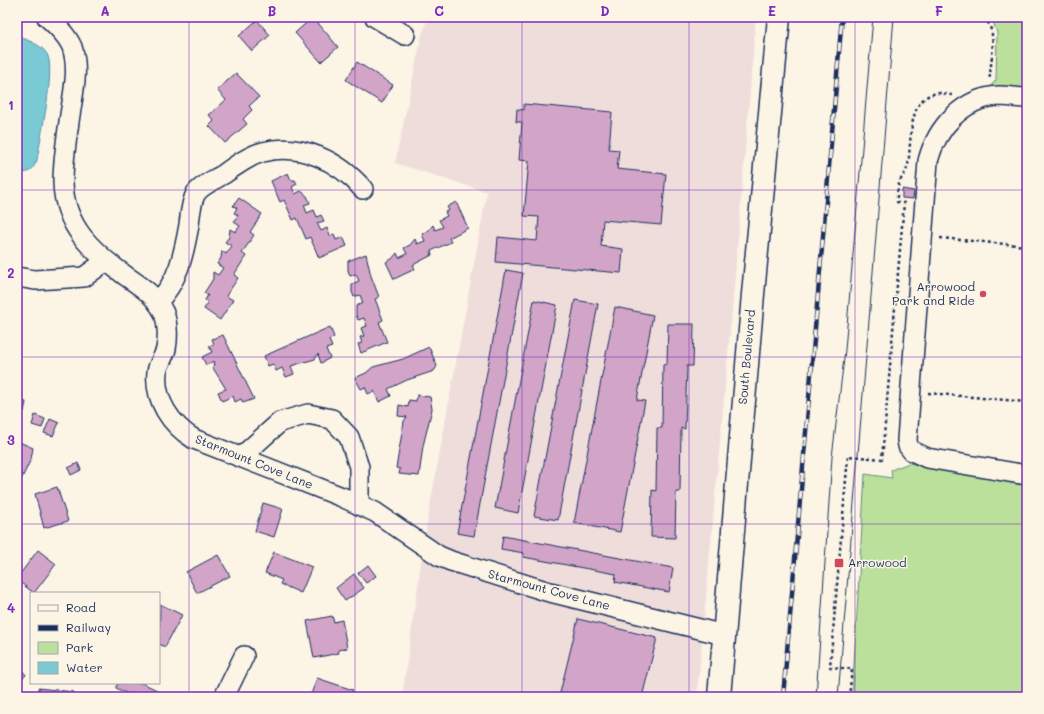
<svg xmlns="http://www.w3.org/2000/svg" width="1044" height="714" font-family="Mali,sans-serif">
<style>
.built{fill:#efdddc}
.green{fill:#bae09c;stroke:#6a887d}
.water{fill:#7acad6;stroke:#548ca6}
.building{fill:#d2a5c8;stroke:#1b2f5e}
.lines{fill:none;stroke-linecap:round;stroke-linejoin:round}
.minor-casing{stroke:#1b2f5e;stroke-width:22}
.major-casing{stroke:#1b2f5e;stroke-width:25}
.path{stroke:#1b2f5e;stroke-width:2.5;stroke-dasharray:3 3;stroke-linecap:butt}
.minor{stroke:#fcf5e5;stroke-width:19}
.major{stroke:#fcf5e5;stroke-width:22}
.tram{stroke:#1b2f5e;stroke-width:1}
.rail-casing{stroke:#1b2f5e;stroke-width:4.5}
.rail{stroke:#fcf5e5;stroke-width:3;stroke-dasharray:9;stroke-linecap:butt}
.grid{fill:none;stroke:#7b2cbf;stroke-width:1;stroke-opacity:0.55}
.poi-dot{fill:#d1495b;stroke:#fcf5e5;stroke-width:1.5}
.labels{text-anchor:middle;stroke-width:3;stroke-linejoin:round;paint-order:stroke}
.poi-label{font-size:12px;fill:#1b2f5e;stroke:#fcf5e5;text-anchor:end}
.street-label{font-size:12px;fill:#1b2f5e;stroke:#fcf5e5}
.neatline{fill:none;stroke:#7b2cbf;stroke-width:1.5}
.grid-label{font-size:13px;text-anchor:middle;font-weight:bold;fill:#7b2cbf}
</style>
<rect width="100%" height="100%" fill="#fcf5e5"/>
<filter id="ink" filterUnits="userSpaceOnUse"><feTurbulence type="fractalNoise" baseFrequency=".025" numOctaves="2"/><feDisplacementMap in="SourceGraphic" scale="8" xChannelSelector="R" yChannelSelector="G"/><feConvolveMatrix kernelMatrix="1 2 1 2 8 2 1 2 1" color-interpolation-filters="sRGB"/></filter>
<g filter="url(#ink)">
<polygon class="built" points="428,17 756,17 734,288 697,697 402,697 426,528 487,192 395,163 422,35"/>
<g class="green">
<polygon points="988,17 1027,17 1027,90 988,89 996,80 997,33 994,24"/>
<polygon points="909,463 1027,486 1027,697 852,697 865,474 892,478 891,470"/>
</g>
<path class="water" d="M17,34C27,42 39,42 47,54C56,69 40,139 37,160C33,170 29,174 17,173Z"/>
<g class="building">
<polygon points="313,17 338,47 321,62 295,33"/>
<polygon points="257,20 270,35 252,51 239,36"/>
<polygon points="357,62 393,85 382,103 346,80"/>
<polygon points="236,73 259,97 249,106 252,110 243,119 247,124 225,143 209,126 214,121 209,115 226,100 217,90"/>
<polygon points="524,104 612,112 609,149 619,150 617,169 666,174 661,225 603,220 601,246 623,249 621,273 496,262 498,237 537,241 539,217 524,216 529,161 519,160 522,122 516,122 517,109 524,110"/>
<polygon points="288,173 291,180 295,180 297,184 292,187 295,194 301,191 307,196 310,203 304,205 307,213 314,210 317,217 321,215 324,221 317,223 321,231 327,228 330,236 334,234 336,240 343,237 347,246 319,258 310,237 306,239 297,218 293,220 284,200 280,202 271,181"/>
<polygon points="902,189 914,191 913,199 902,198"/>
<polygon points="239,198 262,214 250,232 254,235 242,253 246,256 234,275 238,278 226,296 233,300 220,320 204,309 208,303 205,300 208,295 204,293 213,279 213,272 218,275 223,268 217,264 221,258 222,251 226,254 232,246 225,242 229,237 230,229 235,232 240,226 234,222 238,215 234,213 237,208 233,206"/>
<polygon points="456,202 468,228 449,238 451,242 431,251 432,255 413,265 415,269 394,279 386,262 392,259 397,253 399,258 407,254 404,248 410,245 415,239 417,244 425,241 422,234 428,231 433,225 435,230 443,227 439,220 447,216 445,212 449,210 447,207"/>
<polygon points="366,254 371,276 379,297 375,299 383,320 379,322 387,342 361,353 358,344 362,343 360,337 364,336 361,328 367,326 364,318 358,320 356,315 356,306 363,303 360,295 354,297 352,292 352,284 359,281 356,274 350,276 348,270 348,261"/>
<polygon points="506,270 523,273 474,536 457,533"/>
<polygon points="534,300 557,305 518,513 495,508"/>
<polygon points="575,300 598,304 558,520 534,516"/>
<polygon points="615,307 653,315 637,400 645,401 620,532 574,523"/>
<polygon points="668,324 694,324 693,366 687,366 685,429 681,428 680,492 676,492 675,538 651,537 652,490 656,491 657,428 662,428 663,365 667,364"/>
<polygon points="330,327 334,337 329,340 332,347 326,349 330,358 321,363 318,354 315,359 291,366 294,374 286,377 282,368 276,371 273,364 268,366 264,356"/>
<polygon points="223,335 254,399 243,403 241,399 235,402 233,396 222,401 218,392 226,389 213,368 214,361 206,365 202,357 212,352 209,346 214,344 212,339"/>
<polygon points="429,347 437,366 434,371 407,380 388,389 391,396 379,402 374,391 368,394 365,387 361,389 355,378 366,373 373,367 403,359"/>
<polygon points="417,395 430,397 432,409 423,446 419,476 399,474 400,469 396,468 404,421 407,417 398,416 399,405 408,407 409,400 416,401"/>
<polygon points="20,401 26,402 24,412 18,410"/>
<polygon points="35,415 45,419 42,428 32,425"/>
<polygon points="50,419 59,423 53,436 44,433"/>
<polygon points="17,441 33,448 31,459 20,482 17,481"/>
<polygon points="78,463 81,470 71,475 68,468"/>
<polygon points="57,487 68,521 44,528 35,494"/>
<polygon points="263,503 283,509 274,537 255,531"/>
<polygon points="503,536 673,568 669,592 615,582 616,574 523,557 524,553 501,549"/>
<polygon points="38,550 56,564 34,593 17,580 17,578"/>
<polygon points="274,552 312,567 301,593 280,584 282,580 265,573"/>
<polygon points="218,555 230,576 197,593 186,572"/>
<polygon points="368,565 376,576 366,583 358,573"/>
<polygon points="354,574 364,588 345,601 336,588"/>
<polygon points="160,604 182,615 165,647 159,644"/>
<polygon points="332,616 334,622 342,620 347,648 338,650 339,653 314,658 307,621"/>
<polygon points="578,619 657,638 642,697 576,697 560,693"/>
<polygon points="17,664 26,675 17,683"/>
<polygon points="317,678 353,690 351,697 310,697"/>
<polygon points="118,683 142,683 157,690 153,697 127,697 128,694 116,688"/>
<polygon points="38,688 74,692 74,697 37,697"/>
</g>
<g class="lines">
<defs>
<g id="minor">
<path d="M47,17C56,25 67,35 72,47C80,71 72,98 69,122C66,142 63,162 63,182C64,227 93,252 126,276C142,287 156,296 164,313C168,324 168,339 166,349C164,357 158,364 157,372C154,400 171,425 194,439L342,497L375,512L439,556L451,561L546,591L724,635"/>
<polyline points="375,17 405,35"/>
<path d="M1027,98C1018,98 1008,96 999,96C963,98 937,127 928,161L907,440L908,446L912,451L927,458L1027,475"/>
<polyline points="17,277 35,280 84,277 106,261"/>
<path d="M157,302C178,283 184,253 189,225C190,215 191,202 196,193C202,185 216,179 224,174C235,166 250,155 263,152C300,142 339,161 363,189"/>
<polyline points="241,457 280,422 308,414 332,419 349,437 359,467 359,505"/>
<polyline points="224,697 244,656"/>
</g>
<polyline id="major" points="719,697 753,294 779,17"/>
</defs>
<use href="#minor" class="minor-casing"/>
<use href="#major" class="major-casing"/>
<g class="path">
<path d="M984,17C998,32 991,57 990,76L988,80"/>
<polyline points="940,238 1027,246"/>
<polyline points="928,393 1027,402"/>
<path d="M849,697L852,669L830,667L848,456L882,459L904,203L897,202C897,194 897,187 901,179C904,174 907,170 908,165C912,143 906,94 940,93C944,93 948,95 952,95"/>
</g>
<use href="#minor" class="minor"/>
<use href="#major" class="major"/>
<g class="tram">
<polyline points="816,697 832,457 845,350 873,17"/>
<polyline points="838,697 894,17"/>
</g>
<defs>
<polyline id="rail" points="783,697 842,17"/>
</defs>
<use href="#rail" class="rail-casing"/>
<use href="#rail" class="rail"/>
</g>
</g>
<path class="grid" d="M189,17V697M355,17V697M522,17V697M689,17V697M855,17V697M17,190H1027M17,357H1027M17,524H1027"/>
<g class="poi-dot">
<circle cx="983" cy="294" r="4"/>
<rect x="834" y="558" width="10" height="10" rx="2"/>
</g>
<g class="labels">
<g class="poi-label">
<text x="975" y="291">Arrowood<tspan x="975" dy="14">Park and Ride</tspan></text>
<text x="848" y="567" text-anchor="start">Arrowood</text>
</g>
<g class="street-label">
<text transform="translate(747 357) rotate(-85)" y="4">South Boulevard</text>
<text transform="translate(254 462) rotate(22)" y="4">Starmount Cove Lane</text>
<text transform="translate(549 590) rotate(15)" y="4">Starmount Cove Lane</text>
</g>
</g>
<rect width="1044" height="714" fill="none" stroke="#fcf5e5" stroke-width="44"/>
<rect x="30" y="592" width="130" height="92" fill="#fcf5e5" stroke="#a2a6af"/>
<rect x="38" y="605" width="20" height="6" fill="#fcf5e5" stroke="#a2a6af"/>
<text x="66" y="612" font-size="12" fill="#1b2f5e">Road</text>
<rect x="38" y="625" width="20" height="6" fill="#1b2f5e" stroke="#a2a6af"/>
<text x="66" y="632" font-size="12" fill="#1b2f5e">Railway</text>
<rect x="38" y="642" width="20" height="12" fill="#bae09c" stroke="#a2a6af"/>
<text x="66" y="652" font-size="12" fill="#1b2f5e">Park</text>
<rect x="38" y="662" width="20" height="12" fill="#7acad6" stroke="#a2a6af"/>
<text x="66" y="672" font-size="12" fill="#1b2f5e">Water</text>
<rect x="22" y="22" width="1000" height="670" class="neatline"/>
<g class="grid-label">
<text x="105" y="16">A</text>
<text x="272" y="16">B</text>
<text x="439" y="16">C</text>
<text x="605" y="16">D</text>
<text x="772" y="16">E</text>
<text x="939" y="16">F</text>
<text x="11" y="110">1</text>
<text x="11" y="278">2</text>
<text x="11" y="445">3</text>
<text x="11" y="613">4</text>
</g>
</svg>
